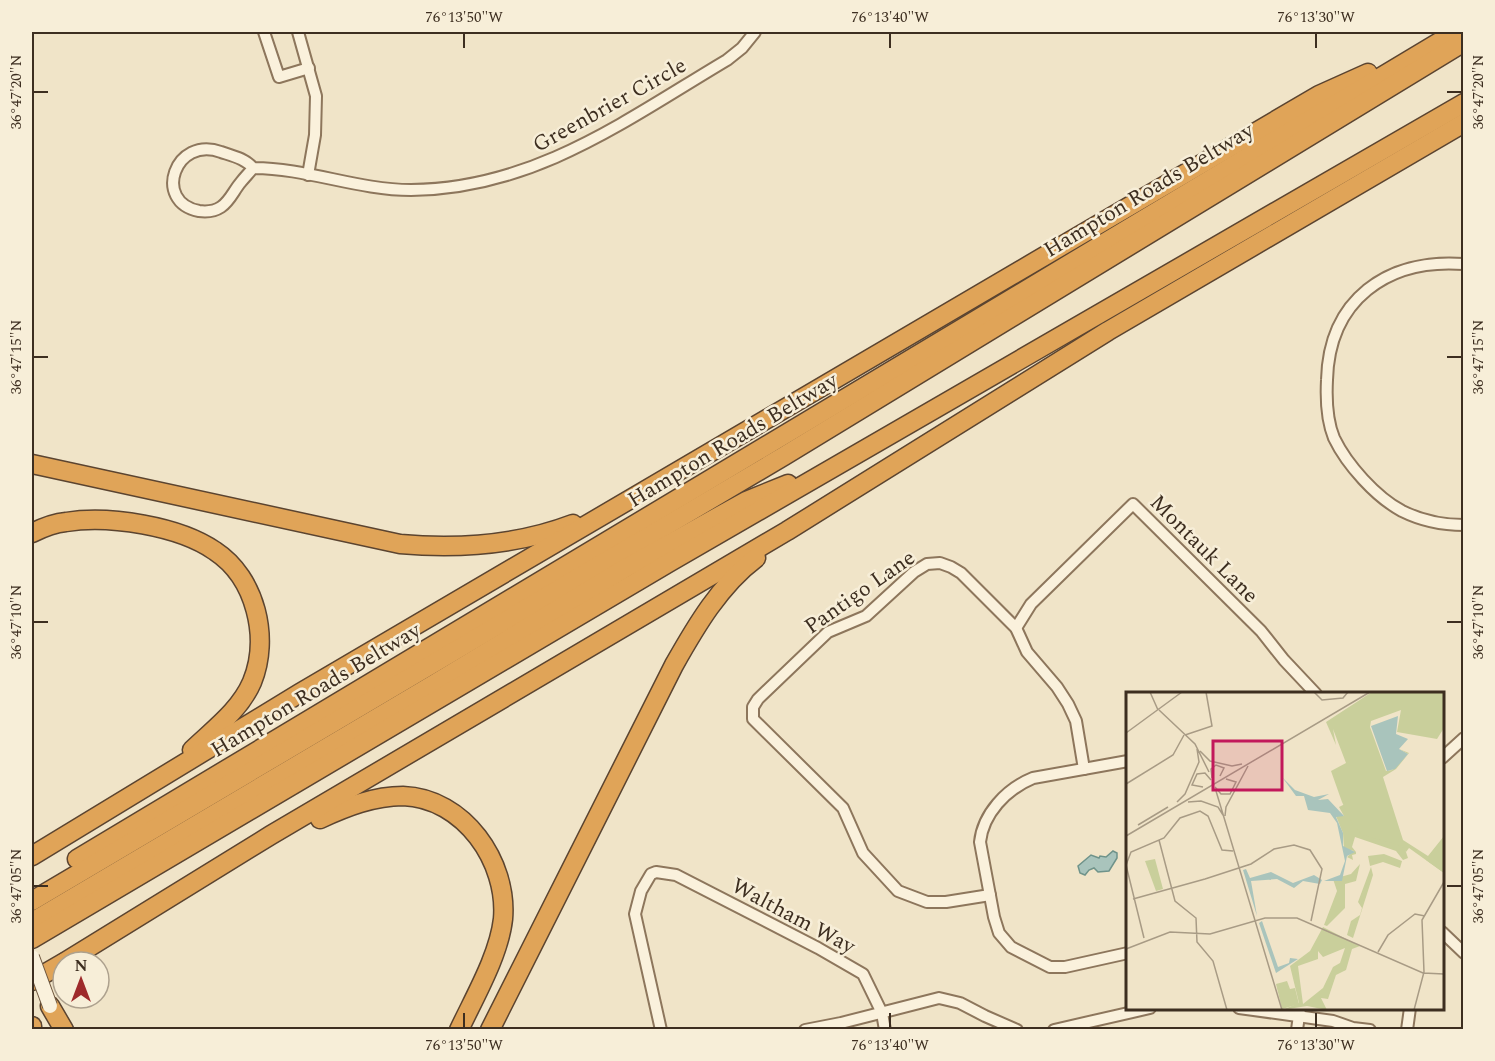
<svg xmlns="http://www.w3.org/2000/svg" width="1495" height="1061" font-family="Spectral,serif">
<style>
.water{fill:#a9c4bc;stroke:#6f938a;stroke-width:1.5}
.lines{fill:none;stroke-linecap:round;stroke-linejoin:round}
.street-casing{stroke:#8d765c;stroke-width:14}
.highway-casing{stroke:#5b4430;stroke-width:21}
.street{stroke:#faf1dc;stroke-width:10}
.highway{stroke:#e0a458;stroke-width:18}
.secondary-bridge-casing{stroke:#6f573f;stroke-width:16;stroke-linecap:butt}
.secondary-bridge{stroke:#faf1dc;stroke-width:14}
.ticks{fill:none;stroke:#3d2e20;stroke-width:2}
.labels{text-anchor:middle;stroke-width:5;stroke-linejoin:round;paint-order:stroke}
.street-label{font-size:22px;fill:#3d2e20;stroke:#f7eed8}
.inset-road{fill:none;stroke:#a89b85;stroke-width:1.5}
.view{fill:#c2185b;fill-opacity:0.15;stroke:#c2185b;stroke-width:3}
.inset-edge{fill:none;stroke:#3d2e20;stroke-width:3}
.neatline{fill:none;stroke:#3d2e20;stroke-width:2}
.ticks-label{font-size:15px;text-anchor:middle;fill:#3d2e20}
</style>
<rect width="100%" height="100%" fill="#f0e4c8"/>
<polygon class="water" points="1113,851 1117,853 1117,858 1109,871 1098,872 1094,868 1089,870 1085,875 1080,873 1078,866 1091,855 1099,858 1100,856 1106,857"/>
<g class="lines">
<defs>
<g id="street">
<polyline points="264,32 279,77 309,68"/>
<polyline points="298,32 316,96 315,135 308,175"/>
<path d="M253,168C246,159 233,156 221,152C175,135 152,202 199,211C207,212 215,211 221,207C230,201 234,190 241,182C245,177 249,173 253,168C307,168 357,190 411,190C534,189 626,120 727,60L742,48L755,32"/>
<path d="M1464,264C1387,258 1329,300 1327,380C1326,399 1327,421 1334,438C1347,465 1376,497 1402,511C1420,520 1443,525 1464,525"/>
<polyline points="1016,628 1031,604 1133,504 1261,631 1284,660 1316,694"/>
<polyline points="1442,758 1464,738"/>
<path d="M1128,761L1033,778C1006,789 983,814 980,842L994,917L999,933L1011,947L1050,967H1065L1128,953"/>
<polyline points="990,895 946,902 927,902 898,891 863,853 843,808 753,719 753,707 758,699 828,632 866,616 914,572 927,564 940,563 951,567 961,573 1016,628 1027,652 1057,687 1068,704 1076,721 1084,769"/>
<polyline points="1442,932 1464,953"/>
<polyline points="1239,1008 1333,1021 1353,1028 1370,1030"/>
<polyline points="661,1030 635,914 641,891 651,874 656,872 676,875 818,948 863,974 882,1013 885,1030"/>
<polyline points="805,1030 841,1023 939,998 960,1003 985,1016 1017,1030"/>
<polyline points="1054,1030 1150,1008"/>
<polyline points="1297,1030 1300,1008"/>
<polyline points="1407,1030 1410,1008"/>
</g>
<g id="highway">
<path d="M32,464L400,544C458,549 518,545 573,524"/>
<path d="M32,533C42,528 54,523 66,522C109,515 179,526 215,551C256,578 270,638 252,682C240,710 214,729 192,750"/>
<path d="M320,819C346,807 374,796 403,796C464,798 508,862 503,919C499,955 475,996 459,1030"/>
<polyline points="32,856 300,693 1319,95 1368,73"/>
<polyline points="77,859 1456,32"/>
<polyline points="32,901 784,456 1464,42"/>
<polyline points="32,922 434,684 624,569 746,501 788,484"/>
<polyline points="32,939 670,562 1464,103"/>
<polyline points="65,962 271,835 787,531 1108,331 1464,123"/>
<polyline points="32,981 63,963"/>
<polyline points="50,1006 64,1030"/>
<polyline points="32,1026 32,1030"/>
<path d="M490,1030L674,665C696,626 720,585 756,558"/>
</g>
</defs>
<use href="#street" class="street-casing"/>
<use href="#highway" class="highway-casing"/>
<use href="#street" class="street"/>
<use href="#highway" class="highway"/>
<defs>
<polyline id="secondary-bridge" points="32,957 50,1006"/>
</defs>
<use href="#secondary-bridge" class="secondary-bridge-casing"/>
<use href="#secondary-bridge" class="secondary-bridge"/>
</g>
<path class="ticks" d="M464,33V48M890,33V48M1316,33V48M33,92H48M1447,92H1462M33,357H48M1447,357H1462M33,622H48M1447,622H1462M33,886H48M1447,886H1462M464,1013V1028M890,1013V1028M1316,1013V1028"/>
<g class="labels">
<g class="street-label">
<text transform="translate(609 104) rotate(-29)" y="8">Greenbrier Circle</text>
<text transform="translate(1148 189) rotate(-31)" y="8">Hampton Roads Beltway</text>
<text transform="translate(732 439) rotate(-31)" y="8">Hampton Roads Beltway</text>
<text transform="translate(1205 548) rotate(45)" y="8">Montauk Lane</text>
<text transform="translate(859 591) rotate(-35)" y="8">Pantigo Lane</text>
<text transform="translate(315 689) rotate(-31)" y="8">Hampton Roads Beltway</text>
<text transform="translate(794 915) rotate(28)" y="8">Waltham Way</text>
</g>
</g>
<g transform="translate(1126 692)">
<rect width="318" height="318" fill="#f0e4c8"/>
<path d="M221,111L278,154L282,166L277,168L270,159L229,145L226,155L230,160V162L226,163L227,168L221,165L228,159L218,157L217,141L210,124H218L213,115ZM258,162L276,169L274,176L257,170L244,174L242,164ZM234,172L230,189L219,192V216L201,234L198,233L211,199L207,187L225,182ZM245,175L247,183L227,246L221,243L225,229L234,223L236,216L232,210ZM197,235L234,254L226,257L220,278L210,283L202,307L195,306L201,318L181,314L156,318L173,311L164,274L184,259ZM219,256L214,271L207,275L197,296L177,312L172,274L192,267V259L197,265Z" fill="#c9cf9b" fill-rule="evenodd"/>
<path d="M246,0H318V36L311,47L271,40L275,18L245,29L244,35L260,79L266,78L282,62L273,57L283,61L270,77L257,85L277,148L302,164L318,144V181L283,156L280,160L276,154L237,143L228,135L216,110L205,79L220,71L207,37L210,53L200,30ZM29,167L37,197L30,199L19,169Z" fill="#c9cf9b"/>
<path d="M318,145V181L300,168ZM161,289L164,297L169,296L173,312L156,317L150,292Z" fill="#c9cf9b"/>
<path d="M272,24L270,42L282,47L273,57L282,62L269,77L261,79L245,34ZM156,85L169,98L188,105L203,102L192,108L202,107L218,124L210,125L217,141V154L229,160L221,164L216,189H198L214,183L219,169L211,131L204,121L182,118L178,104H170ZM120,177L124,186L145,180L167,191L188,183L196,188L194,192L177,189L168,196L151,187L125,189L131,224L117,178ZM136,229L152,275L163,271L164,266L172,267L150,281L133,231Z" fill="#a9c4bc"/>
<path class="inset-road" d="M24,0L32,18M188,0L196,8L217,6L222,0M33,18L69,52L83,80M0,41L56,0M59,43L86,34L80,0M74,59L84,69L106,74L116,72M86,86L85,77L90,73L98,76L94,84M0,92L47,63L58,43M77,95L66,93L71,82L79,81L85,88M89,95L95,102H104L110,90L100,87M90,99L156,318M51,110L59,102L73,70L71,57M62,110L75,109L92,115L97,123M99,124L100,115L122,74M12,133L42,115M0,144L244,0M33,148L49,209L70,226L71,250L87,269L101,318M7,207L79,187L125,172L148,157L168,153L184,158L196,177L185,229M18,246L0,173L5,160L38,146L54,126L74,119L82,124L96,158L107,159M0,257L44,240L84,242L139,226H171L297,281L318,282M252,260L262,243L289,222L299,224M288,318L298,280L296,228L318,190"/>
<path class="view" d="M87,49H156V98H87Z"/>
<rect width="318" height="318" class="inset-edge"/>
</g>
<rect width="1495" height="1061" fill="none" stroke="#f7eed8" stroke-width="66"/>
<g transform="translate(81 980)"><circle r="28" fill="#f7eed8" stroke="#ada18e" stroke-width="1.5"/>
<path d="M0-4.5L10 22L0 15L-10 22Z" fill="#9e2a2b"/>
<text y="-9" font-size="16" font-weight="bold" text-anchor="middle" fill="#3d2e20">N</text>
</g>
<rect x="33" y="33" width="1429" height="995" class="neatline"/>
<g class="ticks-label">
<text x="464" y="22">76°13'50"W</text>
<text x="890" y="22">76°13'40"W</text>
<text x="1316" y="22">76°13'30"W</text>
<text transform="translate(16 92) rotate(-90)" y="5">36°47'20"N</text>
<text transform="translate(1478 92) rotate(-90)" y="5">36°47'20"N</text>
<text transform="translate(16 357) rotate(-90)" y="5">36°47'15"N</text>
<text transform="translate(1478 357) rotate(-90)" y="5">36°47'15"N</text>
<text transform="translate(16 622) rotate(-90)" y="5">36°47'10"N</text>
<text transform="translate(1478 622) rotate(-90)" y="5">36°47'10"N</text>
<text transform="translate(16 886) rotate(-90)" y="5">36°47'05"N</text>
<text transform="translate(1478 886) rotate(-90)" y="5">36°47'05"N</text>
<text x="464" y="1050">76°13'50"W</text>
<text x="890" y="1050">76°13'40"W</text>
<text x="1316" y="1050">76°13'30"W</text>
</g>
</svg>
